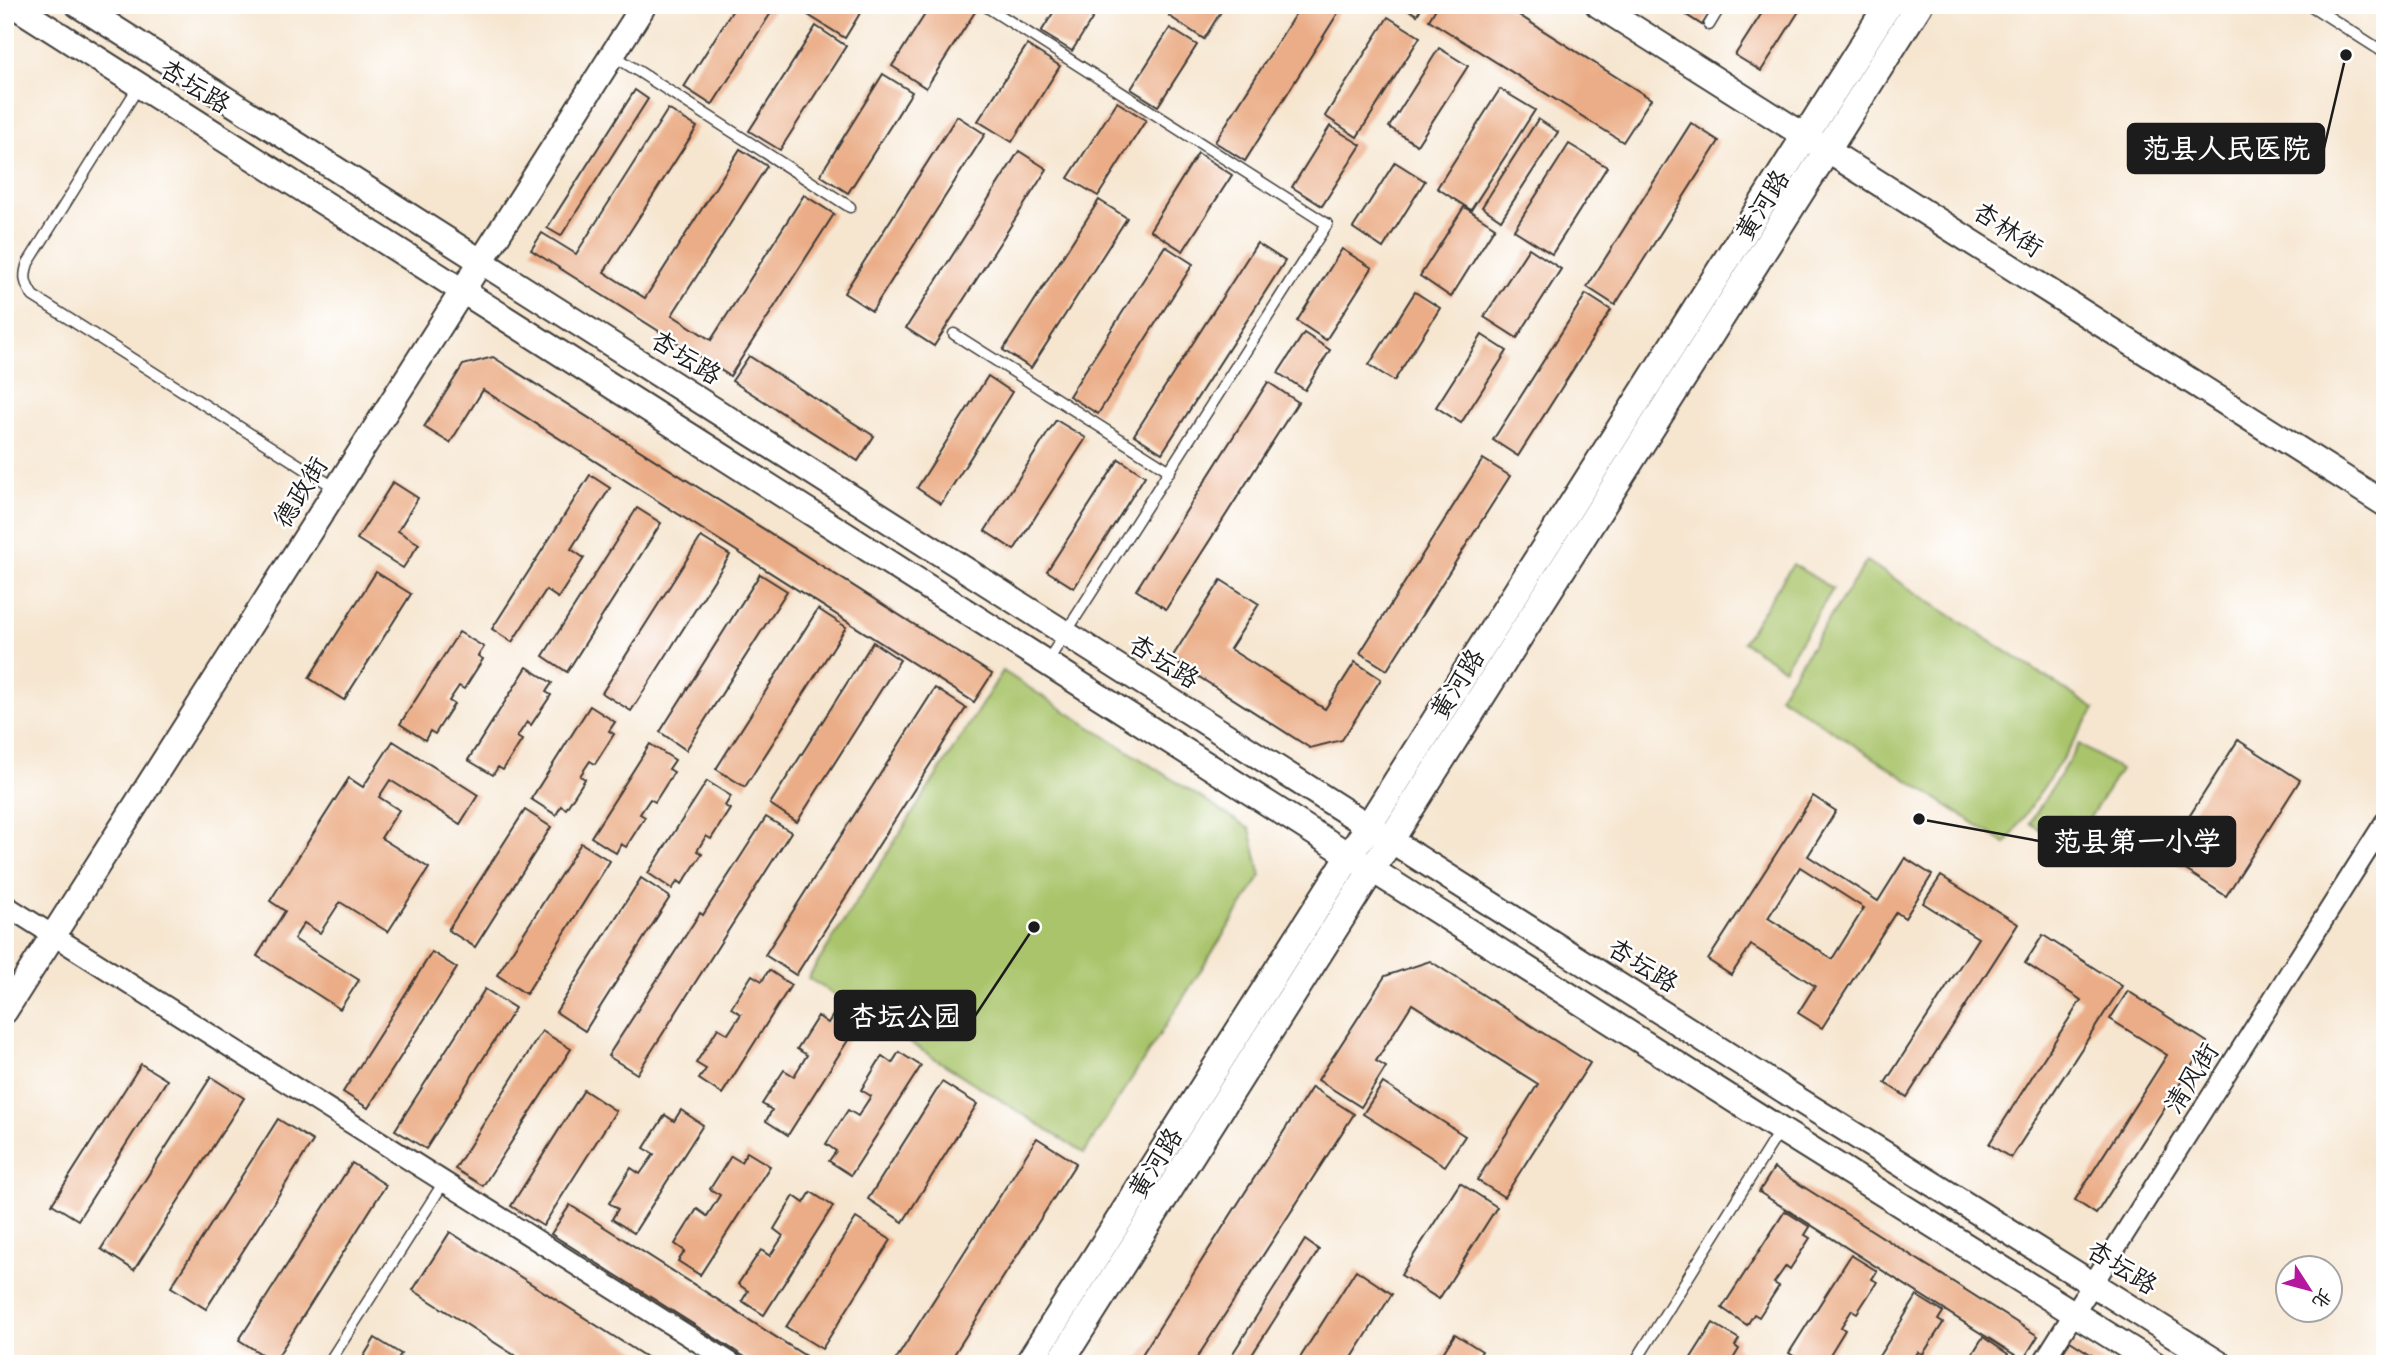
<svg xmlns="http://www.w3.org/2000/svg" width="2390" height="1369" font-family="Sriracha,'LXGW WenKai TC',sans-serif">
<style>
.green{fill:#a9c46b;stroke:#627044;stroke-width:2}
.building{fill:#ebad87;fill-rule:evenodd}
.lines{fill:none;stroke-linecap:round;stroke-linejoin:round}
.service-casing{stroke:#3d3a37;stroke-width:13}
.minor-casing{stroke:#3d3a37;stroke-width:23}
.tertiary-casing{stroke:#3d3a37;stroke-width:28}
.secondary-casing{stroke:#3d3a37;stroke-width:30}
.service{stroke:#fff;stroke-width:10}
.minor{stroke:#fff;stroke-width:19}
.tertiary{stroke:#fff;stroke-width:24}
.secondary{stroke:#fff;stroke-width:26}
.labels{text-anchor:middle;stroke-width:5;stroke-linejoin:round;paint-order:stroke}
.street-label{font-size:26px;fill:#1c1c1c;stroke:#fff}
.leader{fill:none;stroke:#1c1c1c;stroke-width:2.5}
.callout-dot{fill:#1c1c1c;stroke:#fff;stroke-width:2.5}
.callout{fill:#1c1c1c;stroke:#1c1c1c;stroke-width:2.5}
.callout-label{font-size:28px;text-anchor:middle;font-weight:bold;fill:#fff}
</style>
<rect width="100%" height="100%" fill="#fff"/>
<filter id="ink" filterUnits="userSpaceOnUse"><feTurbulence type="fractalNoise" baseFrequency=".0143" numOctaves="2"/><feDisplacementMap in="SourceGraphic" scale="14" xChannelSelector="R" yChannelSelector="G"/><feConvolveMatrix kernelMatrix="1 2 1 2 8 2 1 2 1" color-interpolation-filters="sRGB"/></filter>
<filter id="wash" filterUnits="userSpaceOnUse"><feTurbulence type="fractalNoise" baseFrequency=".00686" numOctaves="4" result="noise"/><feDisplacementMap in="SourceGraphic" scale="28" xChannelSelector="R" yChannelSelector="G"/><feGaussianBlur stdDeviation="1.57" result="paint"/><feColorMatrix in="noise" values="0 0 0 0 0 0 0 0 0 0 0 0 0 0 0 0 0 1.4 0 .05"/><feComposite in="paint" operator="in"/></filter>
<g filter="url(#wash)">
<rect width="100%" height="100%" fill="#f6e6d0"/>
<g class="green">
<polygon points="1867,561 2095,709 2006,844 1779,696"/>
<polygon points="1793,564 1833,589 1784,668 1743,642"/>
<polygon points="1003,671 1250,829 1261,876 1084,1153 808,978"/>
<polygon points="2079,744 2120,770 2070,849 2030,823"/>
</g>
<g id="blocks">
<g class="building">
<polygon points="736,5 776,5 712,105 684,87"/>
<polygon points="814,5 865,5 845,38 808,15"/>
<polygon points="931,5 964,5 975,12 926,88 892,66"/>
<polygon points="1058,5 1101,5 1072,51 1041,32"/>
<polygon points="1176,5 1225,5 1204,39 1169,16"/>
<polygon points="1301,5 1343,5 1245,161 1215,142"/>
<polygon points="1401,5 1423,5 1417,15"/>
<polygon points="1438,5 1503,5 1651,99 1623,142 1429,20"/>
<polygon points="1676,5 1715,5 1702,25 1674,7"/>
<polygon points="1767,5 1803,5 1761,71 1735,55"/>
<polygon points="1388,17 1420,37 1357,137 1325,116"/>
<polygon points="816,26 846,46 780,150 749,131"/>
<polygon points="1170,28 1197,45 1158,106 1131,89"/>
<polygon points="1027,45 1060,66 1012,142 978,121"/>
<polygon points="1439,48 1468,66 1417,145 1389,127"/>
<polygon points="883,74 912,92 848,193 820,175"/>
<polygon points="1500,89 1535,110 1471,210 1437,188"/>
<polygon points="635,90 648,99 561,236 547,228"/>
<polygon points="1117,102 1146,120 1098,196 1068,178"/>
<polygon points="668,109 697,127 604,272 645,298 740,149 767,166 672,315 711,340 804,195 834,214 730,376 531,250 542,233 576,254"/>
<polygon points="957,116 985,134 872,311 844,293"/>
<polygon points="1538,119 1558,132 1501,220 1482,207"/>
<polygon points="1691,123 1719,141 1615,305 1587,287"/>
<polygon points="1330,126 1361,145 1322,206 1292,187"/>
<polygon points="1569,144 1607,167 1552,254 1514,230"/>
<polygon points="1019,151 1047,169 934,346 906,328"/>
<polygon points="1198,153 1232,175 1183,251 1150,230"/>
<polygon points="1395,162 1425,181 1383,248 1353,228"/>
<polygon points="1099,200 1127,218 1031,368 1003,350"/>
<polygon points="1464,207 1495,227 1451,297 1420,276"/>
<polygon points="1257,243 1285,261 1162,453 1134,435"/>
<polygon points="1165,246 1193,264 1098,414 1069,396"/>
<polygon points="1529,248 1561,269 1517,338 1484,317"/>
<polygon points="1342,249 1372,268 1326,340 1297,321"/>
<polygon points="1415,292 1440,308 1394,381 1369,365"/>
<polygon points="1586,294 1611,310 1518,456 1493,440"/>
<polygon points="1304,333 1330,350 1305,390 1278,373"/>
<polygon points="1482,335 1507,351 1461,423 1436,407"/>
<polygon points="749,356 874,436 858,461 732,381"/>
<polygon points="493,357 992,674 974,702 483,390 450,443 424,427 463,365"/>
<polygon points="988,376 1012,392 941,504 917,488"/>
<polygon points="1268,382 1298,402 1166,609 1136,590"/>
<polygon points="1056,420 1086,438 1014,550 985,531"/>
<polygon points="1119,459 1145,476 1074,588 1047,571"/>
<polygon points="1483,459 1510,476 1387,670 1360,653"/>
<polygon points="590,475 610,488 571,549 584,558 558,598 546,590 512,642 492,629"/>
<polygon points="393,482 418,498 398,531 419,544 403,568 357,539"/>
<polygon points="637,508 661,523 567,672 543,656"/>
<polygon points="701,537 730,555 631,711 602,693"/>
<polygon points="376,572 411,594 344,700 309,678"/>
<polygon points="760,574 787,591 686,750 660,732"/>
<polygon points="1221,580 1259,604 1230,649 1325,709 1355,662 1381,679 1342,740 1310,748 1171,659"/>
<polygon points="818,609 846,627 745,787 716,769"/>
<polygon points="459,632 484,647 478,656 483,659 464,689 459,686 449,701 454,704 435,734 430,731 425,740 400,724"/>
<polygon points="873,642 900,660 797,822 770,804"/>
<polygon points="527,667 552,683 546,692 551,695 531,725 527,722 517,737 522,740 503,770 498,767 493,775 468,760"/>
<polygon points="935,688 966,708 796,975 765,955"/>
<polygon points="590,706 615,722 609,731 614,734 595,764 590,761 580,776 585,779 566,809 561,806 556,815 531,799"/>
<polygon points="2238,740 2300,780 2226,896 2164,856"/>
<polygon points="393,741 478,795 460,824 390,780 379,797 399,810 381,838 429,868 388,932 340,902 320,933 304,923 294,939 359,980 340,1009 257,956 285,911 270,901 349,778 363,787"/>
<polygon points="650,744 675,760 669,769 674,772 655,802 650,799 640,814 645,817 626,847 621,844 616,853 591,837"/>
<polygon points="707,781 731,796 725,806 730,809 711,839 706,836 697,851 702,854 682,884 678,881 672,889 648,873"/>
<path d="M1813,796L1836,811L1808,856L1878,901L1905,858L1932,875L1905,918L1896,912L1822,1028L1798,1013L1815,986L1751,945L1731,975L1708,960ZM1800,867L1864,908L1832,959L1768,918Z"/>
<polygon points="525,810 551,827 475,947 448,930"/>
<polygon points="766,817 791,832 637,1074 608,1056 700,913 703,915"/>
<polygon points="581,843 610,861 526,994 497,975"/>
<polygon points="1941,876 2018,924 1907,1097 1885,1083 1978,938 1923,903"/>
<polygon points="641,878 670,897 585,1031 556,1012"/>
<polygon points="2043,935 2122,986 2011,1158 1989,1144 2081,1000 2025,963"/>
<polygon points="432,952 457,968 368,1108 343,1092"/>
<polygon points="1430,961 1590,1063 1504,1197 1477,1180 1538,1084 1412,1004 1376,1061 1386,1067 1361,1107 1318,1080 1385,976"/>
<polygon points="769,970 791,985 722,1094 699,1079 706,1069 696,1063 718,1028 728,1034 741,1014 731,1008 752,975 762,981"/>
<polygon points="485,989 515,1008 426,1149 395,1130"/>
<polygon points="2128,991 2207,1042 2096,1214 2075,1200 2167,1055 2110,1019"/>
<polygon points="835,1012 857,1026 788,1135 766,1121 772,1110 762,1104 784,1070 794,1076 807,1055 797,1049 818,1016 828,1023"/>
<polygon points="542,1031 571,1049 483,1186 455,1169"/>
<polygon points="899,1052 921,1066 851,1175 829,1161 836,1151 826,1144 848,1110 858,1116 871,1096 861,1090 882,1056 892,1063"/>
<polygon points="141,1064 167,1080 78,1220 52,1204"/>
<polygon points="211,1077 244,1098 134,1270 101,1249"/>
<polygon points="942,1082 977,1104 903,1222 868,1199"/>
<polygon points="1383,1083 1465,1136 1445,1166 1363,1114"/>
<polygon points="1312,1087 1354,1114 1193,1364 1136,1364"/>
<polygon points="584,1090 616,1111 543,1226 511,1206"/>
<polygon points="681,1110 703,1125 634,1233 612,1219 618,1209 609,1203 631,1168 640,1174 654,1154 644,1148 665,1115 674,1121"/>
<polygon points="278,1119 313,1141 206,1309 171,1287"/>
<polygon points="1037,1138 1076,1163 948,1364 893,1364"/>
<polygon points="747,1152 770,1166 700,1275 678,1261 685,1251 675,1244 697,1209 707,1216 720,1195 710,1189 731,1156 741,1162"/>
<polygon points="352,1163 386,1185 274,1362 239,1340"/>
<polygon points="1774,1168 2038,1336 2023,1360 1759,1192"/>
<polygon points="1460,1183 1497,1207 1439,1299 1401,1275"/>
<polygon points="811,1192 833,1206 764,1315 742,1301 748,1291 738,1284 761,1250 770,1256 783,1236 774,1229 794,1196 804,1203"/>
<polygon points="570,1205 818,1364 756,1364 551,1234"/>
<polygon points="1785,1211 1810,1227 1805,1235 1810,1238 1790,1269 1786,1266 1774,1283 1779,1286 1759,1317 1754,1314 1747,1325 1722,1308"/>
<polygon points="856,1218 891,1240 822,1349 786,1327"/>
<polygon points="450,1232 657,1364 528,1364 413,1290"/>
<polygon points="1305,1240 1319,1250 1246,1364 1226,1364"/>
<polygon points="1851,1255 1877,1271 1872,1279 1877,1282 1857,1313 1852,1310 1841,1327 1845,1330 1826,1361 1821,1358 1818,1364 1806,1364 1789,1353"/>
<polygon points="1356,1270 1392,1294 1348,1364 1296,1364"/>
<polygon points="1917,1296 1943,1312 1938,1320 1943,1323 1923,1354 1918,1352 1910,1364 1874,1364"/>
<polygon points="1713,1323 1739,1339 1735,1346 1739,1349 1730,1364 1687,1364"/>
<polygon points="1455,1334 1482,1351 1474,1364 1436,1364"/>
<polygon points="1983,1337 2008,1354 2003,1362 2007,1364 1966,1364"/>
<polygon points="375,1338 401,1354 394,1364 359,1364"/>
<polygon points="2070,1341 2106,1364 2056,1364"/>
</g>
</g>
</g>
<g filter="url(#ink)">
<use href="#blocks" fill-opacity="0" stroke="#3d3a37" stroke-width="2"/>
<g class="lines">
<defs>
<g id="service">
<polyline points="984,5 1327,224 1047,662"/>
<polyline points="2310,5 2385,53"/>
<polyline points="1709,25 1721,5"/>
<polyline points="613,55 850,207"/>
<path d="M139,86L28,263C23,277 25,284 33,296L337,489"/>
<polyline points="954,334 1170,471"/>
<polyline points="328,1364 444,1182"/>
<polyline points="1634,1364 1780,1130"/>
</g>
<g id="minor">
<polyline points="5,905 733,1364"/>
<polyline points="2042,1364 2385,822"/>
</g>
<g id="tertiary">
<polyline points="13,5 1781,1130 2155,1364"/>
<polyline points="78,5 1799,1100 2220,1364"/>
<polyline points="1598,5 2385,504"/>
<polyline points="5,1011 644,5"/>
</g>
<g id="secondary">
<polyline points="1028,1364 1888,5"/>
<polyline points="1059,1364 1919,5"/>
</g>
</defs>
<use href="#service" class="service-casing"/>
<use href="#minor" class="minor-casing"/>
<use href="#tertiary" class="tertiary-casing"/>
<use href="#secondary" class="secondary-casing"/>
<use href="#service" class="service"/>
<use href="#minor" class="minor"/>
<use href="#tertiary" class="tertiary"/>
<use href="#secondary" class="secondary"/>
</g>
</g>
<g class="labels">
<g class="street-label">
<text transform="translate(195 86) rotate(32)" y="9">杏坛路</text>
<text transform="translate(1762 205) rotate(-58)" y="9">黄河路</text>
<text transform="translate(2008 229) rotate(33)" y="9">杏林街</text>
<text transform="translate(686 357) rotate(32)" y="9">杏坛路</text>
<text transform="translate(300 492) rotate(-58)" y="9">德政街</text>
<text transform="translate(1164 661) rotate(32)" y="9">杏坛路</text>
<text transform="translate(1457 684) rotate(-58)" y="9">黄河路</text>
<text transform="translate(1643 965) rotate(32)" y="9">杏坛路</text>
<text transform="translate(2191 1078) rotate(-58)" y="9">清风街</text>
<text transform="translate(1155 1163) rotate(-58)" y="9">黄河路</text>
<text transform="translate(2122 1267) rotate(32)" y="9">杏坛路</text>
</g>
</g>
<path class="leader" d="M2346 55L2324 148M1919 819L2039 841M1034 927L975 1016"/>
<g class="callout-dot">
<circle cx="2346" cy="55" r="7"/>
<circle cx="1919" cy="819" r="7"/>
<circle cx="1034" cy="927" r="7"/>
</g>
<g class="callout">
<rect x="2128" y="124" width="196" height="49" rx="7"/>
<rect x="2039" y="817" width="196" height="49" rx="7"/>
<rect x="835" y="991" width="140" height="49" rx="7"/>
</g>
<g class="callout-label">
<text x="2226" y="158">范县人民医院</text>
<text x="2137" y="851">范县第一小学</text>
<text x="905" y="1026">杏坛公园</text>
</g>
<rect width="2390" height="1369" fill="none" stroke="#fff" stroke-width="28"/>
<g transform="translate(2309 1289) rotate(126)"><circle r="33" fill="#ffffff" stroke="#a4a4a4" stroke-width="2"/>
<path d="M0-5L12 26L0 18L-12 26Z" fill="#b5179e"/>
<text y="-10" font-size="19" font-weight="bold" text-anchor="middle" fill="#1c1c1c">北</text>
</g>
</svg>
